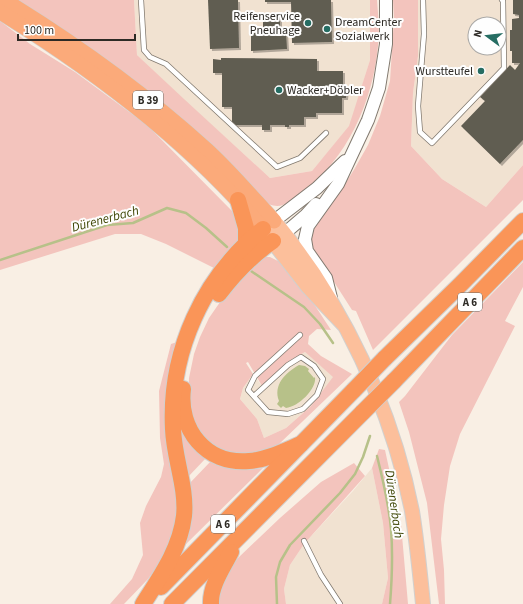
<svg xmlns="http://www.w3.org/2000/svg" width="523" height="604" font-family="'Source Sans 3',sans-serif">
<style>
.built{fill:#f1e2d1;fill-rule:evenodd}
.green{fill:#f3c4bd;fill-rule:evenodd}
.water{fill:#b7c189}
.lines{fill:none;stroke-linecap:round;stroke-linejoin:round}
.stream{stroke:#b7c189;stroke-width:2.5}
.building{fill:#605d51;filter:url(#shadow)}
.service-casing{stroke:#81796f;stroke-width:6}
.secondary-casing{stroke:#81796f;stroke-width:14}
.primary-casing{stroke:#d1d0cf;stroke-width:16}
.trunk-casing{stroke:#d1d0cf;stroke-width:16}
.motorway-casing{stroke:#d1d0cf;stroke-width:18}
.service{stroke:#fff;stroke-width:4.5}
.secondary{stroke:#fff;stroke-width:12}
.primary{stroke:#fcbf9b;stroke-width:14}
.trunk{stroke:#fbaa7a;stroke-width:15}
.motorway{stroke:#fa9558;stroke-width:16}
.motorway-bridge-casing{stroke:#d1d0cf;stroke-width:18;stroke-linecap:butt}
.motorway-bridge{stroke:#fa9558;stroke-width:16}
.poi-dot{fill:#266d63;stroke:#fefefe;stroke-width:1.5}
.labels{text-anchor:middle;stroke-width:4;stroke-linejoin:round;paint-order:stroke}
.shield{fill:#fefefe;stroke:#6c6a66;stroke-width:1}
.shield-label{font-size:11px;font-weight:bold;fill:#2d2a25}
.poi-label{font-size:12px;fill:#2d2a25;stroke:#fefefe;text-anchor:end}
.water-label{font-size:13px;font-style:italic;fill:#3c4300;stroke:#fefefe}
</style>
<defs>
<filter id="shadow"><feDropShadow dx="2" dy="2" stdDeviation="0" flood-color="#0004"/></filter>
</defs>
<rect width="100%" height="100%" fill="#f9efe4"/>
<g class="built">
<polygon points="134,0 370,0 370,60 350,126 312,171 270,178 185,101 137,55"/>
<path d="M418,0H523V165L486,207L442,179L411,146L413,93L418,56ZM475,24H499V48H475Z"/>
<polygon points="305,352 334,377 311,406 286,428 264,438 257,419 240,399 243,388 253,374 262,386 289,361"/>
<polygon points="372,468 383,523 388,578 382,604 286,604 284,589 290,565 304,544 353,491"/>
</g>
<g class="green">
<path d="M16,0H134L137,55L184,99L270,178L312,171L349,126L370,60V0H377C378,15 380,31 378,46C373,101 347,160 301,193C290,201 282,210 269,204Z"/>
<polygon points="393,0 418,0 418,56 413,93 411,146 442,179 486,207 523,165 523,200 373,350 356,311 352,310 311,246 311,230 315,220 340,192 355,168 368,145 380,116 390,81 394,18"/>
<polygon points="0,21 30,44 75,72 147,125 232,211 240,229 236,245 216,269 166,244 141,234 115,234 0,270"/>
<path d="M259,257H270L282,263L312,301L331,330L317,329L309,336L308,344L321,356L352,374L278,445L262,454L244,457L214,448L193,423L188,401L189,378L194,354L200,337L209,318L227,292ZM305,352L333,377L311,406L286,428L264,438L257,419L240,399L243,388L253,374L246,363L248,362L262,386L289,361Z"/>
<polygon points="523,262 523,287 505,321 515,326 460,434 450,466 444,505 441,539 444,570 445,604 439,604 427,503 409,432 399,402 405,396 452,335"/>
<polygon points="177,342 169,373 166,407 175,481 178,523 167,552 148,579 124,604 110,604 132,579 143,555 140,523 146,506 161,477 164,464 160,438 159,391 171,344"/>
<polygon points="180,419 206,458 187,478 180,451"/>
<polygon points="379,449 385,450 401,524 408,604 382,604 388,578 383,523 372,468"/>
<path d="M211,461C229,467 243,472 263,468L182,548L188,485Z"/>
<polygon points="354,463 365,476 304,544 290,565 284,589 286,604 219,604 221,583 238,558 280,518 321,482"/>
</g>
<path class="water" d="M299,365L305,366L309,369L308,371L314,378L315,377C317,389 298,407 286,408L283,406L281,408L277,404L279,401C273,385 285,373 299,365Z"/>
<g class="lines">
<g class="stream">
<polyline points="0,260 107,225 133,223 167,208 186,213 206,228 227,247"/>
<polyline points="251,271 304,307 320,324 333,343"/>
<path d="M377,456C383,480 389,504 391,529C393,554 392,579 390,604"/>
<polyline points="277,604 276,577 280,562 290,545 340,493 355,474 363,457 370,436"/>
</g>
</g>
<g class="building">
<polygon points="208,0 238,0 239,48 210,49"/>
<polygon points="265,0 331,0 332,42 292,43 291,2 265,2"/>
<polygon points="513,0 523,0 523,140 500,164 461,126 485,101 480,97 510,65 515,70 520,63 512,63 512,51 510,51 510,30 512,30 512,19 519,18 519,15 513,14"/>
<polygon points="263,17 280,17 280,31 286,31 287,49 251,51 251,33 263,32"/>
<polygon points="221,58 317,59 317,71 343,71 343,87 347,87 346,98 342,98 342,113 316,113 316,117 304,117 304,125 289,125 289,127 285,127 285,125 270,125 270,130 262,130 262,125 232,125 232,107 222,107 222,73 213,73 213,59 221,60"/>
</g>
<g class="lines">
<defs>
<g id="service">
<polyline points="141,0 144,50 150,57 166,64 277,167 300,158 326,133"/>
<polyline points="423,0 424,34 418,106 420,132 432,143 504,68 503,1 502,0"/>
<polyline points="254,396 288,365 301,357 314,366 323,379 317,395 303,409 288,414 268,412 248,390 255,376 300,335"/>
<polyline points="304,541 321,575 340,604"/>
</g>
<g id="secondary">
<polyline points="274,221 317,188 345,161"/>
<polyline points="285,233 306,215 316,204"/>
<polyline points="331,298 326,278 307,251 305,239 308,226 338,184 368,120 379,88 386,44 386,0"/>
</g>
<path id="primary" d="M344,325L308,287L263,229L274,221C289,238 301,256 314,274C361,346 395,426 412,511C417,542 420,573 423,604"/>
<g id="trunk">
<path d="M4,0C76,44 145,94 207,150C231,172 252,197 274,221"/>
<path d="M0,12C97,72 190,142 263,229"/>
</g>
<g id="motorway">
<polyline points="238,200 246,228 246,243"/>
<path d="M219,294C235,273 251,256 273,241"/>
<polyline points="384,359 461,284 523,221"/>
<polyline points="394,381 523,248"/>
<path d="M183,389C178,429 206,465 249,461C266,460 284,451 301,444"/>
<polyline points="161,587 354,390"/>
<path d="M143,604C160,577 180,549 184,516C187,488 174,458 173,429C169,352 203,277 263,229"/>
<polyline points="172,604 363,412"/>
<path d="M211,604C210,586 223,568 231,552"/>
</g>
</defs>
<use href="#service" class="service-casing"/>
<use href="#secondary" class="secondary-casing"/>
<use href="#primary" class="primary-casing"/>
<use href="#trunk" class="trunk-casing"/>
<use href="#motorway" class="motorway-casing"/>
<use href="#service" class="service"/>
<use href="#secondary" class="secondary"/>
<use href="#primary" class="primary"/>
<use href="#trunk" class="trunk"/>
<use href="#motorway" class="motorway"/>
<defs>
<g id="motorway-bridge">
<polyline points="354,390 384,359"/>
<polyline points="363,412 394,381"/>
</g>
</defs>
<use href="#motorway-bridge" class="motorway-bridge-casing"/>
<use href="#motorway-bridge" class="motorway-bridge"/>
</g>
<g class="poi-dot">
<circle cx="308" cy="23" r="4"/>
<circle cx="327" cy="29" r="4"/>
<circle cx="481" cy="71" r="4"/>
<circle cx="279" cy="90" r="4"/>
</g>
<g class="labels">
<g class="shield">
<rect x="133" y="91" width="30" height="18" rx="3"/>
<rect x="458" y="293" width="24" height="18" rx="3"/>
<rect x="211" y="515" width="24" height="18" rx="3"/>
</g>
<g class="shield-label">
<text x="148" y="104">B 39</text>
<text x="470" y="306">A 6</text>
<text x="223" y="528">A 6</text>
</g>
<g class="poi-label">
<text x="300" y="20">Reifenservice<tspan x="300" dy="14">Pneuhage</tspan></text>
<text x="335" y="26" text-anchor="start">DreamCenter<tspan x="335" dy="14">Sozialwerk</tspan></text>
<text x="473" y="75">Wurstteufel</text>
<text x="287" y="94" text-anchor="start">Wacker+Döbler</text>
</g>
<g class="water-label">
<text transform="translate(105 218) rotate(-15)" y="5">Dürenerbach</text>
<text transform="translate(395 504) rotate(82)" y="5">Dürenerbach</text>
</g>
</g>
<g transform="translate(487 36) rotate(285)"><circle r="19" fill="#fefefe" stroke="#aaa9a7"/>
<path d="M0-3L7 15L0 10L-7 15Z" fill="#266d63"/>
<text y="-6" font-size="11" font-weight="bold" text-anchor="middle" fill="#2d2a25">N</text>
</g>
<path d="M18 34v6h117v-6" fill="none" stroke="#2d2a25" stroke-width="2"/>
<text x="24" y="34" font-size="12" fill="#2d2a25" stroke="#fefefe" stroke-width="3" paint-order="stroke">100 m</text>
</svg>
